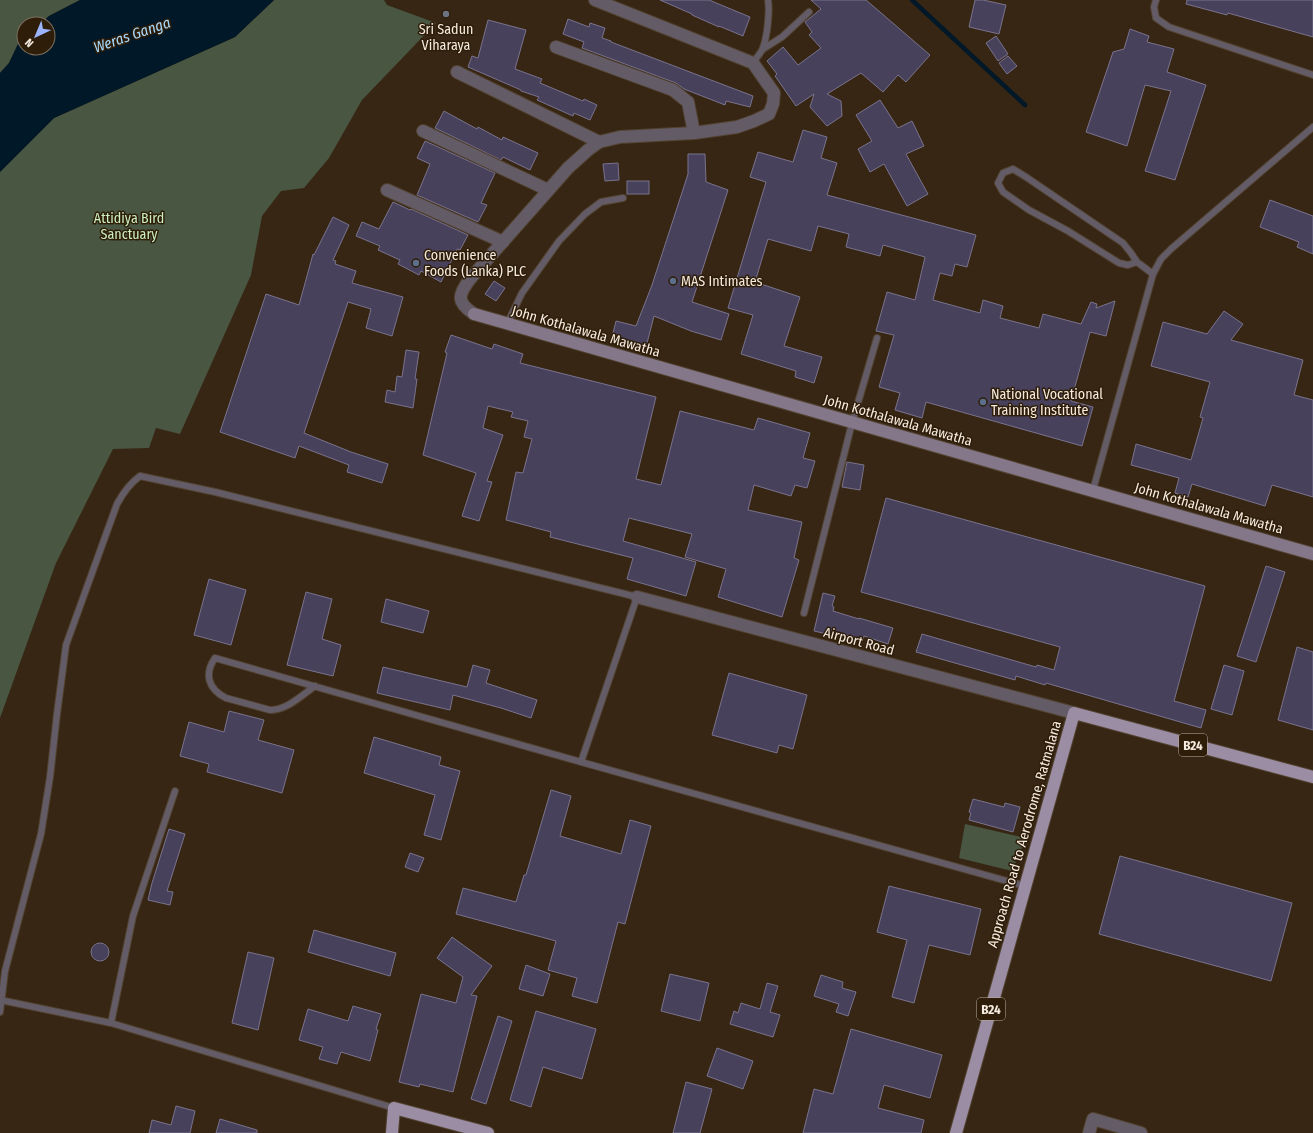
<svg xmlns="http://www.w3.org/2000/svg" width="1313" height="1133" font-family="'Fira Sans Condensed',sans-serif">
<style>
.green{fill:#485642}
.water{fill:#001827}
.lines{fill:none;stroke-linecap:round;stroke-linejoin:round}
.stream{stroke:#001827;stroke-width:4.5}
.building{fill:#48415b;stroke:#79738d}
.lane-casing{stroke:#524230;stroke-width:8}
.street-casing{stroke:#524230;stroke-width:14}
.secondary-casing{stroke:#524230;stroke-width:14}
.primary-casing{stroke:#524230;stroke-width:14}
.lane{stroke:#635c67;stroke-width:6}
.street{stroke:#635c67;stroke-width:12}
.secondary{stroke:#837789;stroke-width:12}
.primary{stroke:#9b8da4;stroke-width:12}
.worship-dot{fill:#6b7280;stroke:#2d1d09;stroke-width:1.5}
.service-dot{fill:#5c6f8a;stroke:#2d1d09;stroke-width:1.5}
.labels{text-anchor:middle;stroke-width:3;stroke-linejoin:round;paint-order:stroke}
.shield{fill:#2d1d09;stroke:#baad9f;stroke-width:1}
.shield-label{font-size:13px;font-weight:bold;fill:#f6ebdf}
.poi-label{font-size:14px;fill:#f6ebdf;stroke:#2d1d09;text-anchor:start}
.park-label{font-size:14px;fill:#cbefbf;stroke:#2d1d09}
.street-label{font-size:14px;fill:#f6ebdf;stroke:#2d1d09}
.water-label{font-size:15px;font-style:italic;fill:#a6dafe;stroke:#2d1d09}
</style>
<rect width="100%" height="100%" fill="#372613"/>
<g class="green">
<polygon points="0,0 80,0 49,16 40,24 24,24 24,38 18,44 9,63 0,73"/>
<polygon points="274,0 384,0 387,5 436,23 362,100 329,158 304,188 281,191 262,216 251,275 180,434 156,428 149,448 113,449 56,563 0,718 0,172 54,118 235,37"/>
<polygon points="965,824 1026,838 1012,871 959,858"/>
</g>
<polygon class="water" points="80,0 274,0 235,37 54,118 0,172 0,73 9,63 18,44 24,38 24,48 48,48 48,24 40,24 49,16"/>
<g class="lines">
<polyline class="stream" points="912,0 1025,105"/>
</g>
<g class="building">
<polygon points="660,0 709,0 750,17 743,36 719,26 719,27 692,15 692,14"/>
<polygon points="811,0 866,0 930,55 906,82 898,75 883,92 861,73 827,94 841,101 842,116 827,126 810,107 814,94 796,106 775,76 777,74 767,61 783,47 798,65 821,48 809,35 812,32 805,22 821,9"/>
<polygon points="975,0 983,0 1006,5 999,34 969,27"/>
<polygon points="1187,0 1313,0 1313,37 1228,13 1227,15 1186,4"/>
<polygon points="568,19 589,27 590,23 605,28 602,38 611,41 611,42 753,96 750,107 726,101 725,105 684,89 676,83 582,48 584,42 563,34"/>
<polygon points="488,20 526,30 515,69 542,79 540,83 583,101 584,99 597,105 590,120 574,113 573,116 537,100 539,97 521,91 521,90 468,67 472,56 478,58"/>
<polygon points="1130,29 1149,36 1147,42 1174,49 1167,72 1206,85 1175,180 1145,171 1171,91 1145,85 1127,146 1086,132 1113,52 1124,49"/>
<polygon points="996,36 1008,54 998,61 986,43"/>
<polygon points="1008,56 1017,66 1007,74 999,63"/>
<polygon points="880,100 898,128 912,121 924,146 906,154 928,194 907,206 884,164 870,172 858,149 872,141 856,115"/>
<polygon points="444,111 477,129 478,127 502,140 503,137 538,153 530,170 503,157 501,160 435,128"/>
<polygon points="803,130 827,137 821,158 837,163 827,195 976,235 967,267 955,264 952,276 940,273 933,300 980,313 983,300 1003,306 1000,318 1039,328 1043,314 1081,324 1091,302 1097,304 1096,308 1115,301 1106,336 1090,332 1071,401 1093,407 1082,446 926,402 922,418 895,410 900,393 879,387 894,335 876,331 887,292 915,300 925,257 883,245 880,256 846,247 849,234 818,226 811,251 768,239 755,282 800,297 784,346 822,357 814,383 795,377 796,371 741,354 753,315 728,308 766,182 750,177 758,152 793,162"/>
<polygon points="425,141 495,173 481,203 487,205 478,222 417,195 430,164 417,158"/>
<polygon points="688,154 705,154 706,182 728,190 692,302 729,314 721,340 691,331 654,316 646,347 612,337 616,321 636,326 652,285 688,174"/>
<polygon points="618,163 619,180 605,181 603,164"/>
<rect x="627" y="181" width="22" height="13"/>
<polygon points="1270,200 1313,216 1313,254 1297,247 1299,242 1260,227"/>
<polygon points="393,202 410,210 411,209 468,235 460,250 457,249 441,282 421,271 419,275 398,264 400,260 378,250 380,246 356,236 362,222 379,229"/>
<polygon points="333,217 349,225 333,260 336,261 335,264 356,271 352,283 403,297 392,336 366,328 371,309 348,302 304,433 351,452 388,464 382,483 347,472 349,465 299,446 295,458 220,432 266,294 299,305 313,254 314,255"/>
<polygon points="494,281 505,288 496,301 485,294"/>
<polygon points="1224,311 1243,324 1231,340 1303,360 1294,395 1313,400 1313,497 1272,485 1265,506 1192,484 1188,497 1175,493 1179,478 1131,465 1136,444 1191,460 1203,418 1200,417 1210,382 1151,366 1163,322 1207,334"/>
<polygon points="451,335 492,349 494,344 523,354 520,363 656,397 636,479 661,485 680,411 754,430 758,418 810,433 803,458 815,461 807,488 795,485 791,496 754,485 748,510 802,522 794,558 799,560 782,617 718,597 726,569 685,557 692,534 629,518 623,541 696,562 686,596 627,579 633,558 550,537 551,532 506,520 516,472 523,473 532,439 524,437 528,421 511,417 513,412 488,406 483,428 503,435 487,481 492,482 479,521 462,516 476,473 423,455 447,353 445,352"/>
<polygon points="406,350 419,352 415,379 417,379 413,408 385,402 387,390 395,392 397,376 402,377"/>
<polygon points="847,462 864,465 860,490 842,487"/>
<polygon points="886,498 1205,586 1174,701 1206,710 1201,728 1046,683 1045,685 1016,676 1015,680 916,652 922,634 1036,667 1037,665 1054,670 1060,647 861,592"/>
<polygon points="1266,566 1285,572 1256,662 1237,656"/>
<polygon points="209,579 246,590 231,645 194,635"/>
<polygon points="306,592 332,599 322,639 341,645 333,676 287,665"/>
<polygon points="823,593 835,596 832,606 834,607 833,611 859,619 859,618 893,628 888,644 864,636 863,640 828,630 827,634 814,631"/>
<polygon points="386,599 429,611 423,633 381,622"/>
<polygon points="1297,647 1313,652 1313,730 1278,720"/>
<polygon points="473,665 490,670 486,683 537,700 531,718 501,708 453,695 450,710 377,693 383,667 467,687"/>
<polygon points="1224,665 1244,671 1232,715 1211,709"/>
<polygon points="729,673 807,695 793,749 779,745 777,753 712,735"/>
<polygon points="229,711 264,720 258,740 294,750 282,793 207,772 209,764 180,756 189,722 224,732"/>
<polygon points="374,737 441,757 439,765 460,771 441,840 424,835 435,795 364,773"/>
<polygon points="551,790 571,796 560,836 621,854 630,820 651,826 625,924 618,922 597,1003 572,996 577,978 548,970 556,941 456,914 463,888 516,902 524,875 526,875"/>
<polygon points="973,799 1004,807 1005,803 1020,807 1013,832 969,820 971,813 969,812"/>
<polygon points="169,829 185,834 167,891 173,892 170,905 148,900 152,883"/>
<polygon points="410,853 424,858 418,872 405,867"/>
<polygon points="1120,856 1292,903 1271,981 1099,934"/>
<polygon points="889,886 981,909 970,955 929,945 914,1003 892,997 907,940 877,932"/>
<polygon points="314,930 396,953 390,976 308,952"/>
<polygon points="452,937 492,966 471,995 477,996 453,1092 420,1084 419,1087 399,1082 421,994 456,1003 463,977 437,958"/>
<circle cx="100" cy="952" r="9"/>
<polygon points="248,952 274,958 258,1030 232,1023"/>
<polygon points="526,965 550,974 543,996 519,989"/>
<polygon points="670,974 709,983 700,1021 661,1011"/>
<polygon points="821,975 843,982 842,988 856,992 848,1016 836,1012 839,1004 814,996"/>
<polygon points="767,983 778,986 770,1012 780,1015 773,1037 730,1024 734,1011 738,1013 741,1003 760,1009"/>
<polygon points="353,1006 381,1014 376,1029 378,1030 370,1061 341,1052 337,1064 319,1059 323,1047 299,1040 308,1009 348,1021"/>
<polygon points="536,1011 596,1029 582,1079 543,1067 531,1107 510,1100"/>
<polygon points="498,1016 512,1021 486,1104 471,1099"/>
<polygon points="851,1029 942,1055 930,1098 884,1085 878,1108 924,1120 921,1133 803,1133 814,1089 833,1094"/>
<polygon points="717,1048 753,1061 743,1089 707,1076"/>
<polygon points="686,1082 712,1089 700,1133 673,1133"/>
<polygon points="176,1106 195,1111 190,1133 149,1133 152,1120 171,1125"/>
<polygon points="220,1119 257,1130 257,1133 216,1133"/>
</g>
<g class="lines">
<defs>
<g id="lane">
<polyline points="1156,0 1154,7 1156,18 1169,27 1313,75"/>
<polyline points="763,49 782,37 809,12"/>
<path d="M753,63C756,58 760,54 762,50C767,40 770,11 768,0"/>
<polyline points="1137,262 1128,265 1119,263 1068,231 1029,210 1003,192 998,183 1003,173 1013,169 1026,177 1123,243 1131,253 1137,262 1153,274"/>
<polyline points="507,324 522,293 559,241 585,214 601,202 623,198"/>
<polyline points="1093,490 1153,274 1161,259 1171,249 1313,127"/>
<polyline points="804,613 852,423 877,338"/>
<path d="M315,686C301,696 287,710 270,710L226,698C208,689 204,674 215,658L581,762L1025,886"/>
<polyline points="0,1000 111,1023 394,1108"/>
<path d="M0,1012L5,971L41,834L50,777L57,714L66,645L117,504C123,493 129,484 140,476L215,492L637,597L581,762"/>
<polyline points="111,1023 133,916 175,791"/>
</g>
<g id="street">
<polyline points="556,47 673,90 688,102 694,133"/>
<polyline points="457,72 599,142"/>
<polyline points="423,131 548,190"/>
<polyline points="387,190 503,242"/>
<path d="M474,314C456,302 458,295 470,279L568,168L588,150L599,142L620,137L694,133L737,127L754,121L769,114L773,104L774,93L753,63L595,0"/>
<polyline points="637,597 1074,713"/>
<polyline points="1089,1133 1093,1119 1141,1133"/>
</g>
<path id="secondary" d="M474,314C753,395 1034,473 1313,554"/>
<g id="primary">
<polyline points="392,1133 394,1108 488,1133"/>
<polyline points="956,1133 1074,713 1313,777"/>
</g>
</defs>
<use href="#lane" class="lane-casing"/>
<use href="#street" class="street-casing"/>
<use href="#secondary" class="secondary-casing"/>
<use href="#primary" class="primary-casing"/>
<use href="#lane" class="lane"/>
<use href="#street" class="street"/>
<use href="#secondary" class="secondary"/>
<use href="#primary" class="primary"/>
</g>
<circle class="worship-dot" cx="446" cy="14" r="4"/>
<g class="service-dot">
<circle cx="416" cy="263" r="4"/>
<circle cx="673" cy="281" r="4"/>
<circle cx="983" cy="402" r="4"/>
</g>
<g class="labels">
<g class="shield">
<rect x="1179" y="734" width="28" height="22" rx="3"/>
<rect x="977" y="998" width="28" height="22" rx="3"/>
</g>
<g class="shield-label">
<text x="1193" y="750">B24</text>
<text x="991" y="1014">B24</text>
</g>
<g class="poi-label">
<text x="446" y="34" text-anchor="middle">Sri Sadun<tspan x="446" dy="16">Viharaya</tspan></text>
<text x="424" y="260">Convenience<tspan x="424" dy="16">Foods (Lanka) PLC</tspan></text>
<text x="681" y="286">MAS Intimates</text>
<text x="991" y="399">National Vocational<tspan x="991" dy="16">Training Institute</tspan></text>
</g>
<g class="park-label">
<text x="129" y="223">Attidiya Bird<tspan x="129" dy="16">Sanctuary</tspan></text>
</g>
<g class="street-label">
<text transform="translate(586 331) rotate(16)" y="5">John Kothalawala Mawatha</text>
<text transform="translate(898 420) rotate(16)" y="5">John Kothalawala Mawatha</text>
<text transform="translate(1209 508) rotate(16)" y="5">John Kothalawala Mawatha</text>
<text transform="translate(859 641) rotate(15)" y="5">Airport Road</text>
<text transform="translate(1024 834) rotate(-74)" y="5">Approach Road to Aerodrome, Ratmalana</text>
</g>
<g class="water-label">
<text transform="translate(132 35) rotate(-19)" y="5">Weras Ganga</text>
</g>
</g>
<g transform="translate(36 36) rotate(224)"><circle r="19" fill="#2d1d09" stroke="#7d6f5f"/>
<path d="M0-3L7 15L0 10L-7 15Z" fill="#9cb4fd"/>
<text y="-6" font-size="11" font-weight="bold" text-anchor="middle" fill="#f6ebdf">N</text>
</g>
</svg>
